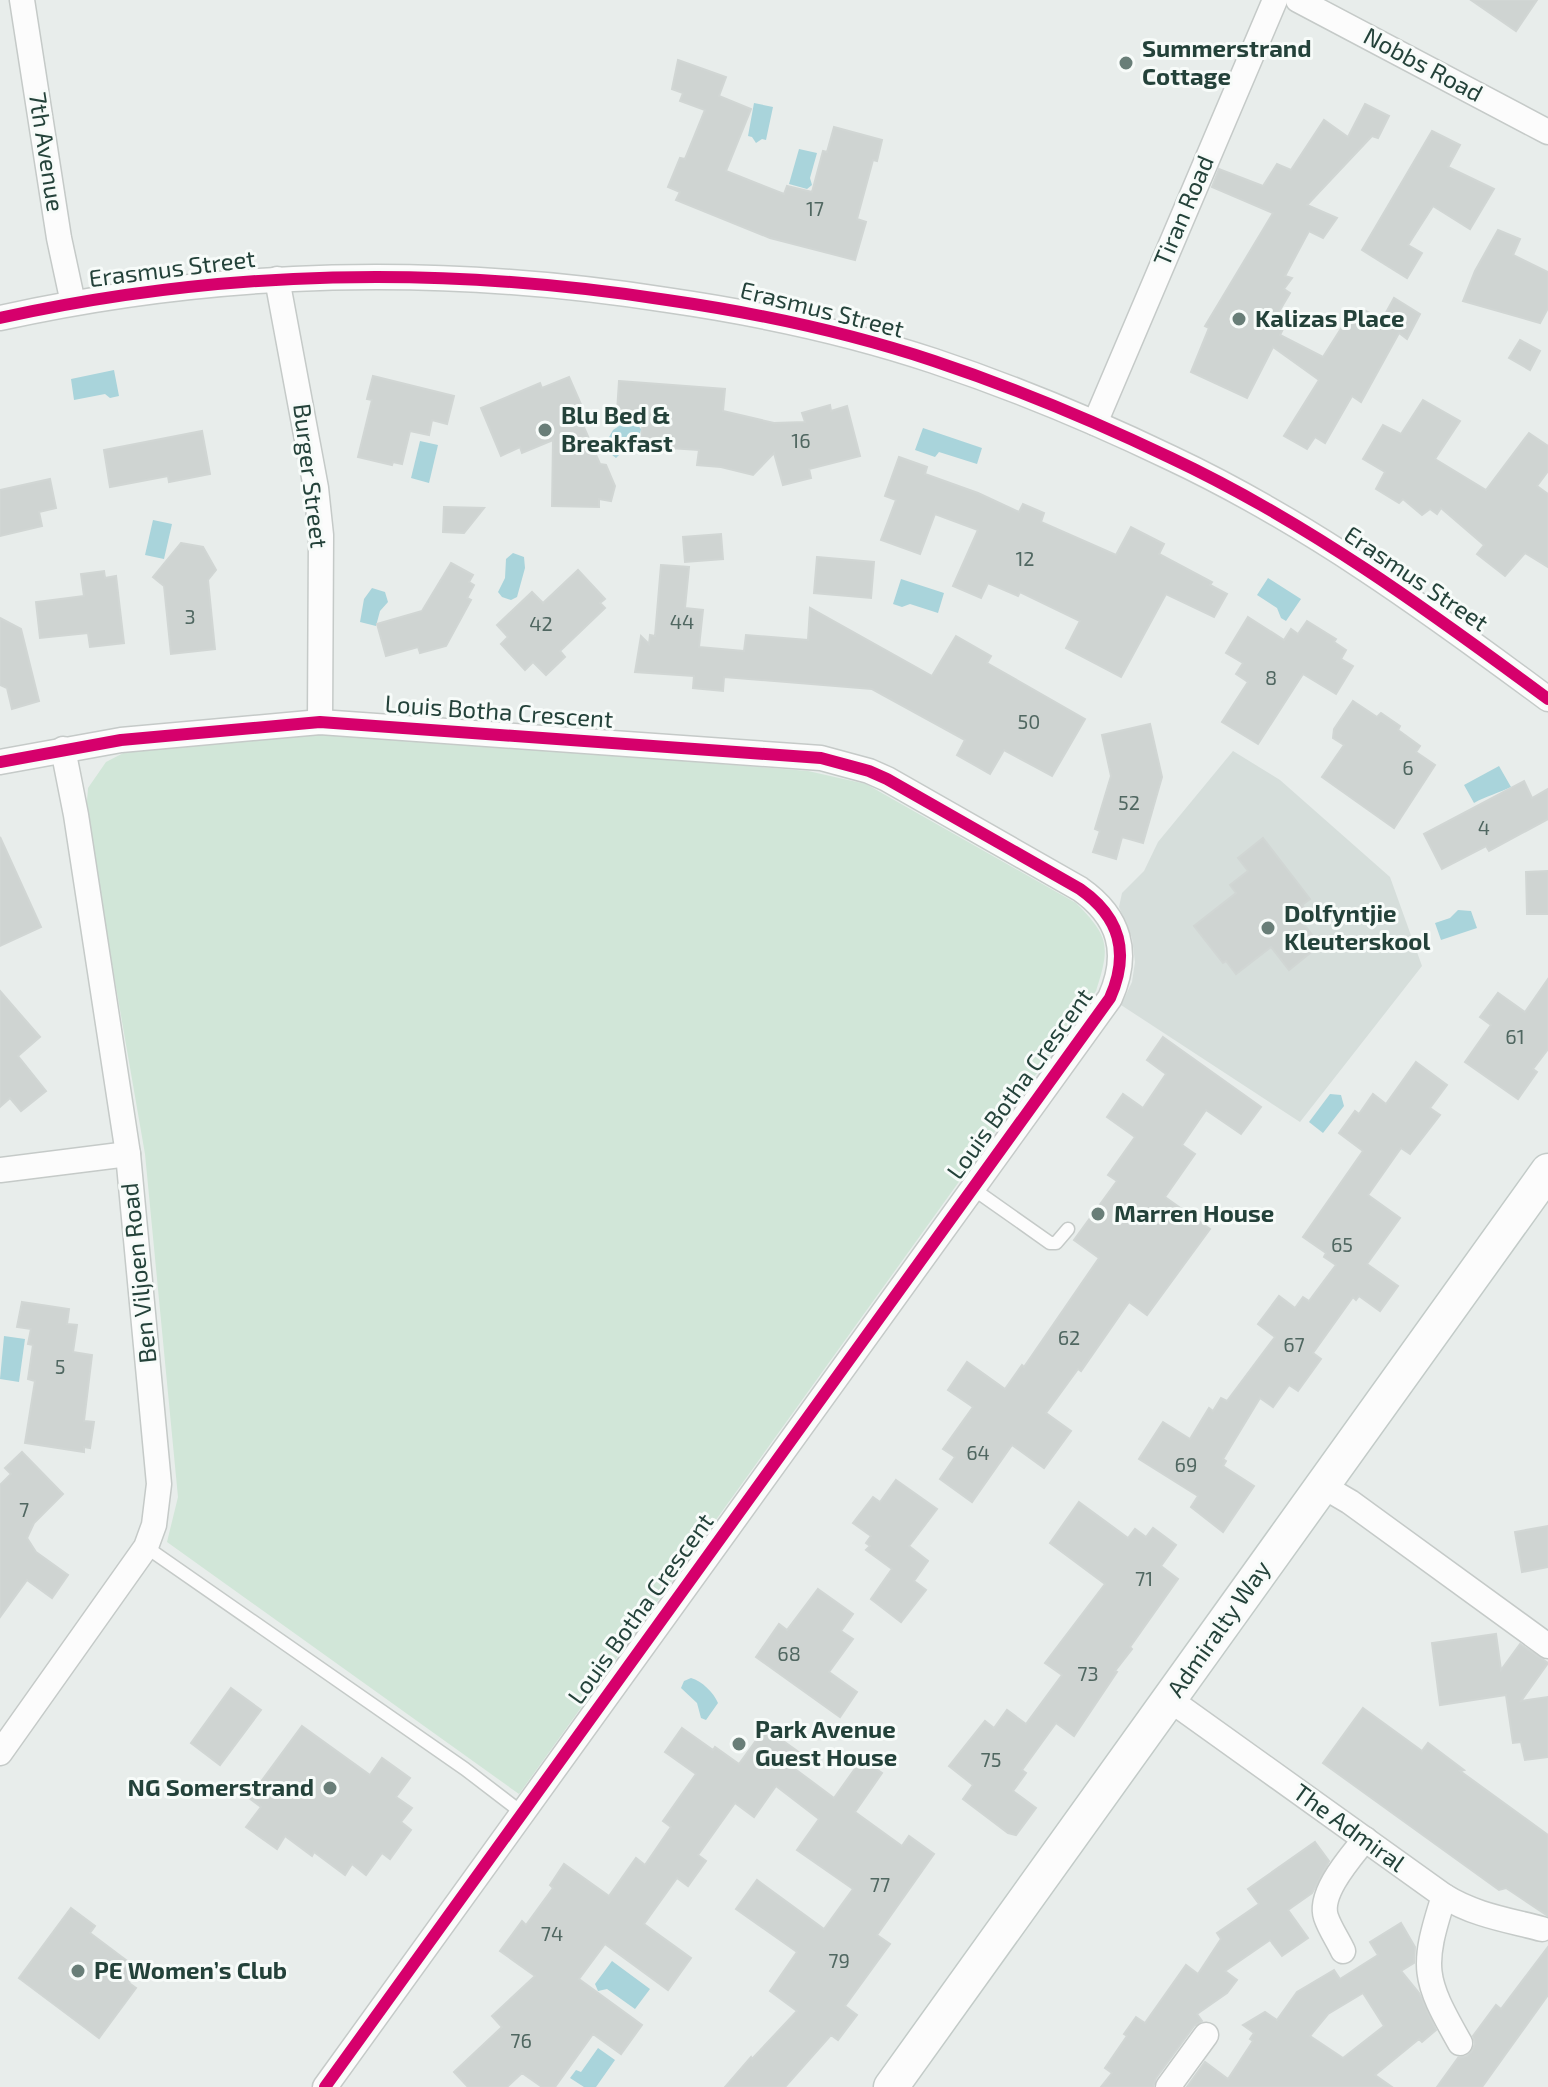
<svg xmlns="http://www.w3.org/2000/svg" width="1548" height="2087" font-family="'Exo 2',sans-serif">
<style>
.built{fill:#d6dedb}
.green{fill:#d1e6d8}
.water{fill:#a9d4db}
.building{fill:#cfd4d2;stroke:#d1d6d4;stroke-width:2;fill-rule:evenodd}
.lines{fill:none;stroke-linecap:round;stroke-linejoin:round}
.lane-casing{stroke:#c5cac8;stroke-width:15}
.street-casing{stroke:#c5cac8;stroke-width:27}
.secondary-casing{stroke:#c3cbc8;stroke-width:37}
.lane{stroke:#fcfcfc;stroke-width:12}
.street{stroke:#fcfcfc;stroke-width:24}
.secondary{stroke:#fcfcfc;stroke-width:34}
.cycleway-casing{stroke:#f7fbf9;stroke-width:17}
.cycleway{stroke:#d6006c;stroke-width:12}
.poi-dot{fill:#697e78;stroke:#f7fbf9;stroke-width:3}
.labels{text-anchor:middle;stroke-width:6;stroke-linejoin:round;paint-order:stroke}
.number-label{font-size:20px;fill:#506761}
.poi-label{font-size:24px;font-weight:bold;fill:#24423a;stroke:#f7fbf9;text-anchor:start}
.street-label{font-size:24px;fill:#24423a;stroke:#f7fbf9}
</style>
<rect width="100%" height="100%" fill="#e8edeb"/>
<polygon class="built" points="1233,751 1280,780 1390,877 1422,966 1300,1122 1121,1005 1132,982 1135,962 1132,938 1119,907 1122,893 1144,871 1158,842"/>
<path class="green" d="M316,731L808,771L866,784L1076,903C1110,937 1110,947 1096,991L519,1794L167,1542L178,1497L145,1154L86,814L88,788L106,762L133,748Z"/>
<g class="water">
<polygon points="754,103 773,107 766,140 762,139 756,143 752,137 748,136"/>
<polygon points="799,149 817,153 810,178 812,185 807,189 789,184"/>
<polygon points="114,370 119,396 110,398 105,394 74,400 71,379"/>
<polygon points="631,418 641,429 638,443 627,447 616,458 603,448 613,430"/>
<polygon points="923,428 982,448 977,464 939,452 935,457 915,450"/>
<polygon points="420,441 438,445 429,483 411,478"/>
<polygon points="153,520 172,524 164,559 145,555"/>
<polygon points="513,553 524,557 525,568 517,597 511,600 502,597 498,592 505,578 506,559"/>
<polygon points="1268,578 1301,599 1286,621 1281,618 1277,608 1257,595"/>
<polygon points="901,579 944,593 938,613 910,604 902,607 893,604"/>
<polygon points="372,588 385,592 388,602 380,611 376,626 360,622 364,599"/>
<path d="M1499,766L1511,787C1499,793 1486,796 1474,803L1464,785Z"/>
<polygon points="1458,910 1471,911 1477,928 1441,940 1435,923 1450,918"/>
<polygon points="1330,1094 1341,1095 1344,1106 1323,1133 1309,1122"/>
<polygon points="4,1336 25,1339 19,1382 0,1379"/>
<path d="M691,1678C702,1681 714,1693 718,1703L706,1720L701,1718L697,1703L681,1688L684,1681Z"/>
<polygon points="612,1961 650,1989 635,2009 607,1989 598,1991 595,1984"/>
<polygon points="598,2048 615,2060 596,2087 584,2087 570,2078 576,2070 581,2072"/>
</g>
<g class="building">
<polygon points="1471,0 1537,0 1516,31"/>
<polygon points="678,60 726,77 719,96 751,109 726,171 784,194 787,186 812,192 823,151 827,152 834,127 882,140 877,161 873,160 857,219 866,222 855,260 770,238 676,200 680,192 668,187 680,158 685,159 705,110 680,101 683,93 672,89"/>
<polygon points="1365,104 1389,116 1378,138 1372,136 1307,205 1337,218 1323,238 1309,231 1285,276 1292,278 1284,289 1290,293 1277,315 1288,319 1280,335 1323,357 1349,316 1357,319 1362,309 1382,320 1394,298 1420,314 1407,339 1399,333 1361,402 1352,396 1325,443 1315,437 1307,449 1284,436 1319,380 1273,347 1247,398 1191,372 1209,328 1205,326 1273,213 1212,187 1219,169 1263,186 1277,164 1291,170 1324,120 1348,137"/>
<polygon points="1432,131 1460,145 1448,167 1494,189 1470,229 1433,206 1408,245 1422,253 1407,278 1362,250"/>
<polygon points="1498,230 1520,239 1513,255 1548,272 1548,308 1540,323 1463,301 1475,271"/>
<polygon points="1520,340 1540,351 1530,370 1509,358"/>
<polygon points="373,376 454,396 447,424 432,420 429,435 410,431 402,464 393,462 392,465 358,457 372,400 367,399"/>
<polygon points="569,377 583,409 576,409 600,464 606,465 615,486 611,501 599,499 599,507 552,506 553,440 522,453 520,447 501,456 481,408 540,383 542,388"/>
<polygon points="619,381 725,389 723,411 774,423 805,422 802,413 830,405 831,411 847,406 860,456 809,469 811,478 783,485 774,453 753,475 721,467 697,465 699,450 641,446 643,414 617,412"/>
<polygon points="1423,400 1460,421 1435,459 1486,490 1529,433 1548,446 1548,471 1537,486 1548,494 1548,567 1525,553 1505,576 1477,554 1484,545 1441,508 1437,514 1430,509 1422,515 1403,499 1399,503 1376,489 1385,472 1363,459 1383,425 1401,434"/>
<polygon points="202,431 210,474 169,482 168,476 110,487 104,450"/>
<polygon points="899,457 927,467 925,474 978,493 1019,512 1023,504 1044,513 1041,522 1116,555 1131,527 1164,544 1159,554 1212,582 1210,585 1227,594 1214,617 1166,594 1121,677 1066,648 1080,621 1020,592 1018,596 988,583 981,598 953,586 978,530 935,514 920,554 881,540 896,500 885,496"/>
<polygon points="50,479 56,508 39,512 42,526 0,536 0,490"/>
<polygon points="444,507 484,508 464,533 443,532"/>
<polygon points="721,534 723,559 685,562 683,537"/>
<polygon points="181,543 203,547 216,570 208,580 215,649 171,654 164,586 153,577"/>
<polygon points="817,557 874,562 871,598 814,593"/>
<polygon points="451,563 473,575 469,582 474,585 467,598 471,600 446,646 420,653 418,647 386,656 377,624 422,611"/>
<polygon points="661,565 689,567 685,608 703,610 699,647 744,651 746,635 808,640 810,608 932,676 956,636 991,656 987,663 1085,719 1052,776 1004,750 990,774 957,755 965,740 872,689 724,677 723,691 693,688 694,676 635,672 641,636 649,644 650,635 655,636"/>
<polygon points="578,570 605,599 600,603 605,608 560,651 565,657 546,675 533,662 525,670 501,644 508,637 497,625 532,592 543,603"/>
<polygon points="104,571 105,578 116,576 124,643 90,647 88,633 40,638 36,602 84,596 81,574"/>
<polygon points="1248,617 1284,640 1291,629 1298,634 1307,621 1336,639 1334,642 1346,650 1341,659 1353,666 1336,694 1303,674 1258,744 1222,722 1248,682 1236,674 1243,663 1226,653"/>
<polygon points="0,618 21,629 39,701 12,709 7,688 0,685"/>
<polygon points="1353,701 1377,717 1381,713 1400,726 1398,730 1420,746 1416,752 1435,765 1394,828 1322,777 1344,745 1333,738 1334,729"/>
<polygon points="1150,724 1162,777 1143,843 1122,837 1116,859 1093,852 1100,831 1095,829 1111,776 1102,735"/>
<polygon points="1524,781 1532,798 1548,789 1548,819 1489,851 1486,846 1442,869 1424,834"/>
<polygon points="0,837 41,927 0,946"/>
<polygon points="1263,838 1310,899 1302,905 1311,916 1303,923 1320,945 1289,970 1271,947 1236,974 1226,961 1223,963 1194,926 1236,893 1230,885 1248,871 1238,858"/>
<polygon points="1548,871 1548,914 1527,914 1526,872"/>
<polygon points="1548,979 1548,1049 1533,1069 1537,1072 1518,1099 1465,1062 1491,1025 1480,1017 1498,993 1525,1012"/>
<polygon points="0,991 40,1037 18,1056 46,1091 21,1111 10,1098 0,1107"/>
<polygon points="1163,1037 1261,1107 1241,1134 1206,1110 1182,1145 1195,1154 1165,1197 1210,1229 1147,1315 1129,1302 1081,1371 1078,1369 1046,1413 1071,1431 1044,1468 1012,1445 972,1502 940,1479 955,1457 943,1449 973,1407 948,1390 967,1362 1005,1389 1022,1365 1024,1367 1099,1258 1074,1240 1117,1181 1108,1175 1135,1137 1107,1117 1123,1094 1143,1108 1166,1074 1147,1060"/>
<polygon points="1416,1062 1447,1085 1430,1108 1440,1115 1410,1154 1401,1148 1368,1195 1400,1218 1367,1264 1398,1286 1380,1311 1359,1296 1356,1300 1353,1297 1313,1353 1321,1359 1298,1391 1289,1385 1273,1407 1260,1398 1223,1459 1226,1461 1223,1466 1254,1486 1223,1532 1191,1507 1198,1496 1139,1459 1163,1422 1190,1439 1209,1408 1213,1411 1221,1398 1227,1401 1275,1337 1258,1324 1279,1296 1295,1308 1303,1297 1309,1301 1336,1265 1324,1257 1326,1253 1303,1237 1363,1151 1339,1133 1355,1111 1359,1114 1373,1094 1386,1104"/>
<polygon points="22,1302 69,1309 67,1324 77,1325 73,1352 92,1355 84,1421 94,1422 90,1448 84,1447 84,1452 25,1443 35,1381 28,1379 33,1345 28,1344 31,1329 17,1327"/>
<polygon points="22,1452 63,1494 34,1523 27,1538 36,1552 68,1575 52,1598 27,1580 0,1617 0,1485 11,1474 5,1468"/>
<polygon points="896,1480 937,1509 909,1546 928,1561 914,1581 926,1590 901,1622 871,1599 892,1569 866,1550 870,1546 866,1543 871,1536 853,1523 873,1497 880,1502"/>
<polygon points="1079,1502 1128,1538 1135,1529 1146,1537 1153,1528 1176,1545 1161,1566 1178,1579 1130,1647 1132,1649 1115,1671 1117,1672 1074,1736 1056,1723 1022,1770 1026,1773 1013,1791 1036,1808 1016,1835 1008,1833 963,1799 973,1785 949,1766 985,1721 994,1728 1007,1710 1026,1724 1062,1675 1045,1663 1105,1584 1050,1543"/>
<polygon points="1548,1526 1548,1567 1522,1572 1515,1532"/>
<polygon points="818,1589 853,1614 841,1631 853,1639 829,1672 857,1692 840,1717 756,1657 779,1624 787,1630"/>
<polygon points="1496,1634 1501,1670 1520,1644 1548,1663 1521,1701 1548,1697 1548,1757 1525,1760 1521,1742 1513,1743 1506,1695 1440,1705 1432,1643"/>
<polygon points="231,1688 261,1710 220,1765 191,1743"/>
<polygon points="1363,1708 1422,1751 1428,1743 1464,1770 1460,1771 1548,1835 1548,1916 1506,1888 1499,1890 1323,1763"/>
<polygon points="302,1726 370,1775 382,1758 410,1778 396,1797 412,1808 401,1822 411,1830 390,1859 382,1853 366,1875 352,1864 345,1875 314,1852 312,1856 285,1836 277,1849 246,1827 261,1807 249,1798"/>
<polygon points="682,1728 713,1750 715,1747 739,1764 765,1728 800,1753 791,1766 834,1798 862,1759 882,1773 855,1812 902,1846 909,1836 934,1854 877,1935 890,1944 845,2006 857,2015 838,2040 831,2035 785,2087 725,2087 751,2057 752,2059 797,2011 770,1991 797,1952 736,1909 757,1880 824,1929 853,1889 797,1850 819,1819 776,1786 754,1817 735,1803 698,1855 706,1861 688,1886 677,1878 644,1924 691,1958 668,1990 605,1944 579,1979 642,2025 621,2054 593,2034 555,2087 542,2087 522,2073 507,2087 468,2087 454,2072 502,2027 492,2016 535,1976 500,1951 522,1921 526,1925 553,1888 550,1885 564,1864 609,1896 636,1858 645,1865 671,1827 663,1821 696,1774 665,1752"/>
<polygon points="1315,1842 1329,1861 1312,1893 1288,1910 1308,1938 1282,1956 1270,1940 1225,1971 1237,1980 1227,1993 1197,2014 1202,2021 1194,2026 1156,2078 1153,2087 1101,2087 1112,2073 1105,2068 1127,2036 1124,2034 1136,2017 1145,2023 1186,1965 1198,1974 1221,1939 1217,1933 1259,1904 1248,1889"/>
<polygon points="71,1908 95,1926 90,1933 130,1963 126,1967 136,1974 129,1983 136,1988 99,2038 19,1978"/>
<path d="M1401,1923L1415,1947L1414,1963L1401,1971L1419,1993L1436,2030L1422,2042L1419,2039L1375,2075L1392,2087H1187L1205,2062L1228,2079L1253,2041L1250,2039L1254,2033L1243,2025L1265,2012L1277,2020L1297,1992L1334,1970L1340,1979L1378,1955L1370,1942ZM1363,1993L1384,2026L1343,2058L1310,2036L1328,2014Z"/>
<polygon points="1548,1947 1548,1995 1482,2087 1437,2087 1458,2058 1467,2056 1472,2051 1475,2044 1473,2036 1496,2005 1501,2009"/>
</g>
<g class="lines">
<defs>
<g id="lane">
<polyline points="972,1188 1050,1243 1056,1243 1068,1229"/>
<polyline points="146,1547 465,1769 521,1812"/>
</g>
<g id="street">
<polyline points="22,0 59,238 73,303"/>
<polyline points="1298,0 1548,132"/>
<polyline points="277,279 316,488 321,535 320,722"/>
<path d="M0,318C223,269 442,265 667,300C757,313 847,332 934,361C1015,388 1094,421 1171,458C1307,522 1428,610 1548,699"/>
<polyline points="1095,423 1275,0"/>
<path d="M0,762L121,740L320,722L821,758L869,771L887,779L1080,889C1120,917 1130,953 1110,998L325,2087"/>
<polyline points="0,1170 128,1154"/>
<polyline points="1321,1485 1350,1502 1548,1646"/>
<path d="M1169,1699L1444,1896C1474,1915 1508,1920 1542,1929"/>
<polyline points="0,1753 146,1547 154,1525 159,1484 128,1154 76,815 63,749"/>
<path d="M1444,1896C1421,1968 1423,1978 1460,2043"/>
<path d="M1343,1951C1338,1940 1330,1929 1326,1917C1318,1893 1351,1857 1365,1839"/>
<polyline points="1168,2087 1206,2035"/>
</g>
<polyline id="secondary" points="891,2087 1548,1171"/>
</defs>
<use href="#lane" class="lane-casing"/>
<use href="#street" class="street-casing"/>
<use href="#secondary" class="secondary-casing"/>
<use href="#lane" class="lane"/>
<use href="#street" class="street"/>
<use href="#secondary" class="secondary"/>
<defs>
<g id="cycleway">
<path d="M0,318C223,269 442,265 667,300C757,313 847,332 934,361C1015,388 1094,421 1171,458C1307,522 1428,610 1548,699"/>
<path d="M0,762L121,740L320,722L821,758L869,771L887,779L1080,889C1120,917 1130,953 1110,998L325,2087"/>
</g>
</defs>
<use href="#cycleway" class="cycleway-casing"/>
<use href="#cycleway" class="cycleway"/>
</g>
<g class="poi-dot">
<circle cx="1126" cy="63" r="8"/>
<circle cx="1239" cy="319" r="8"/>
<circle cx="545" cy="430" r="8"/>
<circle cx="1268" cy="928" r="8"/>
<circle cx="1098" cy="1214" r="8"/>
<circle cx="739" cy="1744" r="8"/>
<circle cx="330" cy="1788" r="8"/>
<circle cx="78" cy="1971" r="8"/>
</g>
<g class="labels">
<g class="number-label">
<text x="815" y="216">17</text>
<text x="801" y="448">16</text>
<text x="1025" y="566">12</text>
<text x="190" y="624">3</text>
<text x="682" y="629">44</text>
<text x="541" y="631">42</text>
<text x="1271" y="685">8</text>
<text x="1029" y="729">50</text>
<text x="1408" y="775">6</text>
<text x="1129" y="810">52</text>
<text x="1484" y="835">4</text>
<text x="1515" y="1044">61</text>
<text x="1342" y="1252">65</text>
<text x="1069" y="1345">62</text>
<text x="1294" y="1352">67</text>
<text x="60" y="1374">5</text>
<text x="978" y="1460">64</text>
<text x="1186" y="1472">69</text>
<text x="24" y="1517">7</text>
<text x="1144" y="1586">71</text>
<text x="789" y="1661">68</text>
<text x="1088" y="1681">73</text>
<text x="991" y="1767">75</text>
<text x="880" y="1892">77</text>
<text x="552" y="1941">74</text>
<text x="839" y="1968">79</text>
<text x="521" y="2048">76</text>
</g>
<g class="poi-label">
<text x="1142" y="57">Summerstrand<tspan x="1142" dy="28">Cottage</tspan></text>
<text x="1255" y="327">Kalizas Place</text>
<text x="561" y="424">Blu Bed &amp;<tspan x="561" dy="28">Breakfast</tspan></text>
<text x="1284" y="922">Dolfyntjie<tspan x="1284" dy="28">Kleuterskool</tspan></text>
<text x="1114" y="1222">Marren House</text>
<text x="755" y="1738">Park Avenue<tspan x="755" dy="28">Guest House</tspan></text>
<text x="314" y="1796" text-anchor="end">NG Somerstrand</text>
<text x="94" y="1979">PE Women’s Club</text>
</g>
<g class="street-label">
<text transform="translate(1423 65) rotate(28)" y="8">Nobbs Road</text>
<text transform="translate(46 152) rotate(81)" y="8">7th Avenue</text>
<text transform="translate(1184 211) rotate(-67)" y="8">Tiran Road</text>
<text transform="translate(172 269) rotate(-7)" y="8">Erasmus Street</text>
<text transform="translate(822 310) rotate(14)" y="8">Erasmus Street</text>
<text transform="translate(310 476) rotate(83)" y="8">Burger Street</text>
<text transform="translate(1416 579) rotate(34)" y="8">Erasmus Street</text>
<text transform="translate(499 712) rotate(4)" y="8">Louis Botha Crescent</text>
<text transform="translate(1020 1084) rotate(-54)" y="8">Louis Botha Crescent</text>
<text transform="translate(139 1273) rotate(-96)" y="8">Ben Viljoen Road</text>
<text transform="translate(641 1609) rotate(-54)" y="8">Louis Botha Crescent</text>
<text transform="translate(1219 1629) rotate(-55)" y="8">Admiralty Way</text>
<text transform="translate(1349 1828) rotate(36)" y="8">The Admiral</text>
</g>
</g>
</svg>
